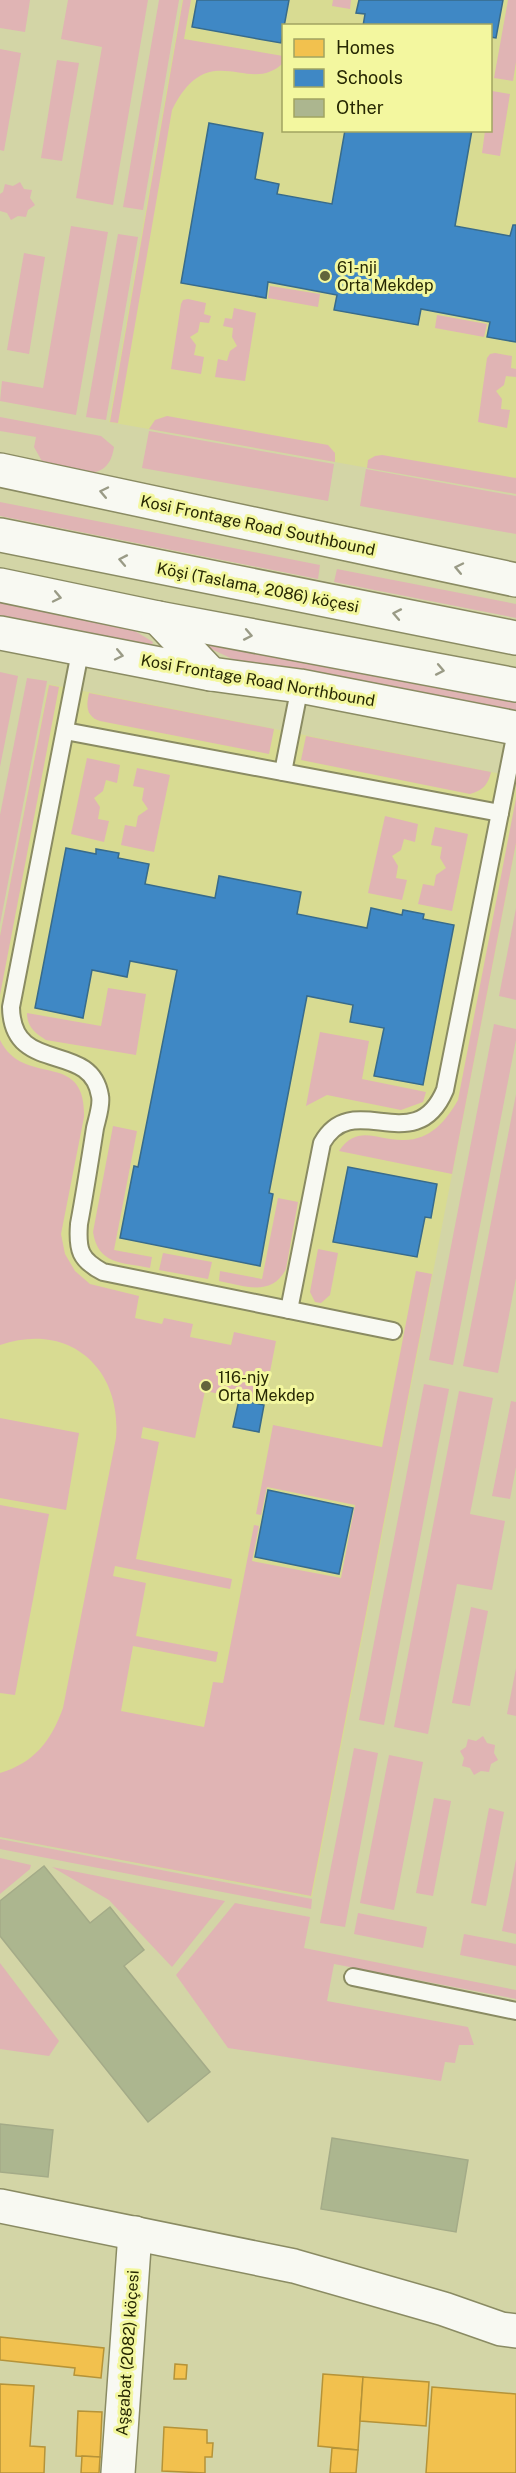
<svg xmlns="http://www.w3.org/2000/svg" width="516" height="2473" font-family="'Public Sans',sans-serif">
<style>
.built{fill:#d8db92;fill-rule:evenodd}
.green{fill:#e0b4b4}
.homes{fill:#f2c14e;stroke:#b59338;stroke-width:1.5}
.schools{fill:#3f88c5;stroke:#386b8b;stroke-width:1.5}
.building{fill:#acb68f;stroke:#a4ab88;stroke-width:1.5}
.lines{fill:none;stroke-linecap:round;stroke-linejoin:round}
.service-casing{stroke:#8a8b63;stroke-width:20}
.minor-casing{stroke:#8a8b63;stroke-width:36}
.primary-casing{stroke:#8a8b63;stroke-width:36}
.service{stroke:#f8f9f2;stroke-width:16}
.minor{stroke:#f8f9f2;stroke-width:33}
.primary{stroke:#f8f9f2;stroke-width:33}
.oneway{stroke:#9a9b86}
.poi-dot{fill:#63653c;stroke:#f3f79f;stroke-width:2}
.labels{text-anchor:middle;stroke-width:6;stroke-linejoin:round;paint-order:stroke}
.poi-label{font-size:16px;fill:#272803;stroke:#f3f79f;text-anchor:start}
.street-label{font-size:16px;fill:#272803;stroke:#f3f79f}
</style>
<rect width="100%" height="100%" fill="#d3d5a6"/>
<g class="built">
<path d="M182,0H516V494L109,422ZM284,26H490V130H284Z"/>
<polygon points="48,684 516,777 516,844 312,1897 0,1837 0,935"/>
</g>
<g class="green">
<polygon points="0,0 30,0 25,32 0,28"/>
<polygon points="68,0 148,0 113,205 76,198 102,47 61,39"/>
<polygon points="159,0 179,0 143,210 123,207"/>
<path d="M183,0H191L184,39L283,56V63C249,97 209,35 172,110L118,423L110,422Z"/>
<polygon points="333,0 351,0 350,9 332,6"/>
<polygon points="508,0 516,0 516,62 513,81 494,78"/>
<polygon points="0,49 21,53 4,151 0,150"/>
<polygon points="57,60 79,63 62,161 41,158"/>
<polygon points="492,91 510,94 500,156 482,153 485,131 490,130"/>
<polygon points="20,182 24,189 32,190 30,198 35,205 28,210 26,217 18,216 11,220 7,213 0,211 0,194 3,192 5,184 13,186"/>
<polygon points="71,226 108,232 76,415 0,401 2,381 43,388"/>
<polygon points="118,234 138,237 106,420 86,417"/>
<polygon points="24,253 45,257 29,354 7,350"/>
<polygon points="270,286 320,294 318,307 268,298"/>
<polygon points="188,299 206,303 204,314 211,316 209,323 200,322 198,332 190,337 196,345 194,355 204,357 201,374 171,369 181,304 183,300"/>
<polygon points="234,308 256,313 245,381 215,377 218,359 227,361 230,351 237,346 232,337 233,328 223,326 225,318 232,319"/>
<polygon points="437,315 487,324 484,337 435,328"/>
<polygon points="495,353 512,356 511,368 516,369 516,377 506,376 504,385 496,391 502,399 501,409 510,410 507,428 478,422 487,358 490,354"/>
<polygon points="167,416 328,445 335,453 335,462 149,429 155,420"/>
<path d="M0,417L101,436L114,447C108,488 71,469 43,463L34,447L36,437L0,431Z"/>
<polygon points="149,431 334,464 328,501 142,468"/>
<polygon points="382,455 516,478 516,494 367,468 368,460 375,456"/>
<polygon points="366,469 516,496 516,534 360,506"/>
<polygon points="0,502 320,565 318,579 0,516"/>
<polygon points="337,569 516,604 516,618 334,582"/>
<polygon points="0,601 130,628 153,642 152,645 0,615"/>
<polygon points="208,642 516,703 516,717 241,663 207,647"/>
<polygon points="0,672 18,676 0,767"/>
<polygon points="27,678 47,681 0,924 0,815"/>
<polygon points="49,685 59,687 0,995 0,936"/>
<path d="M89,693L274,729L269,754L100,721C86,716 86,706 89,693Z"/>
<path d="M306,736L491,772C488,785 483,790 470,794L301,760Z"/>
<polygon points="87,758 120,765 117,783 106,780 103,791 94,798 100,807 98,819 109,821 104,842 71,834"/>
<polygon points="137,768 170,775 154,852 121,845 125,825 136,827 138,816 148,809 142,800 144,788 133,786"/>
<path d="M516,798V843L452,1174L339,1151C358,1123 378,1141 404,1140C430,1140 446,1121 458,1100Z"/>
<polygon points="385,816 418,824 415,842 404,839 401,850 392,856 398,866 396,878 407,880 402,900 368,893"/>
<polygon points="435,827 468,834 452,911 418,904 423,884 434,886 436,875 446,868 440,858 442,847 431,845"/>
<polygon points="516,908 516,1000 499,996"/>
<path d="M108,988L146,994L136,1055L46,1040C35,1033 27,1027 27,1013L101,1026Z"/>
<polygon points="494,1024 516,1029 516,1040 453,1365 429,1360"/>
<polygon points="320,1032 369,1041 362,1079 426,1092 423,1102 401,1110 327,1095 306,1106"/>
<path d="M0,1040C24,1089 86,1048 84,1117L61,1234L65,1254L75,1271L90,1284L139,1296L135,1318L162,1324L164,1318L193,1324L190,1337L231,1345L234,1332L276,1341L264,1403L205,1391L195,1438L143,1427L141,1438L159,1442L136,1559L232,1579L230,1589L115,1566L113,1576L146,1583L136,1636L218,1652L216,1662L133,1646L121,1711L204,1727L213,1682L223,1683L254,1525L259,1526L252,1561L341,1578L355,1505L267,1487L261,1515L256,1514L273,1425L382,1447L416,1271L432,1274L311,1896L0,1837V1773C34,1763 51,1741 63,1708L116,1438C122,1368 69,1321 0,1345Z"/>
<polygon points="516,1094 516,1278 498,1373 463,1366"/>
<path d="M113,1126L137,1131L114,1250L152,1257L150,1268C122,1262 98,1265 93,1232Z"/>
<path d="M278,1198L298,1202L286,1269C272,1297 244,1286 219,1281L220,1271L262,1279Z"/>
<polygon points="318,1249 338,1253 330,1295 321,1303 315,1302 310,1292"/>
<polygon points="163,1253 212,1262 208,1279 159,1270"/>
<polygon points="424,1384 449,1389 384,1725 359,1720"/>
<polygon points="459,1391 493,1398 470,1514 505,1521 492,1590 457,1584 428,1734 394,1727"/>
<polygon points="511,1401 516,1402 516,1467 510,1499 492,1496"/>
<polygon points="0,1418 79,1433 66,1510 0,1498"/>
<polygon points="0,1505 49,1514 15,1695 0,1693"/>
<polygon points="471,1607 488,1611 470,1706 452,1703"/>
<polygon points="516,1668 516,1716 507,1714"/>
<polygon points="483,1736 487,1743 495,1745 494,1753 498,1760 491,1764 489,1772 481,1771 474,1775 470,1768 462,1766 464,1758 460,1751 466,1747 468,1739 476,1741"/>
<polygon points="354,1748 378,1753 345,1927 320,1923"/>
<polygon points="389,1755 423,1762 394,1910 360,1903"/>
<polygon points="434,1798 451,1801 433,1896 416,1893"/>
<polygon points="489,1808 504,1812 486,1906 471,1903"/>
<polygon points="0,1839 312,1899 311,1909 0,1849"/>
<polygon points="0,1858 31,1865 30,1869 0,1894"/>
<polygon points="516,1859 516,1934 502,1931"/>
<polygon points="52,1867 225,1901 172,1967 109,1900"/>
<polygon points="235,1903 310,1917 304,1948 516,1990 516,1999 334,1964 327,2001 468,2027 474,2045 459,2045 455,2063 445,2062 441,2081 228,2048 176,1975"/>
<polygon points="358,1913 427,1927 423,1948 354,1934"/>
<polygon points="464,1934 516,1944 516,1966 460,1955"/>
<polygon points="0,1963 59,2041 49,2056 0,2049"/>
</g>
<g class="homes">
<polygon points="0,2337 104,2348 101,2378 74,2375 75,2368 0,2360"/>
<polygon points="175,2364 187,2365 186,2379 174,2379"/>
<polygon points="323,2374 363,2377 358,2450 318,2446"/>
<polygon points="363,2377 429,2382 426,2426 360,2421"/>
<polygon points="0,2384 34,2386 30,2446 45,2447 44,2473 0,2473"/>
<polygon points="432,2387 516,2394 516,2473 426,2473"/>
<polygon points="78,2411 102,2412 100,2457 76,2456"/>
<polygon points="164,2427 207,2430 207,2443 213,2443 212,2457 205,2457 205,2473 162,2471"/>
<polygon points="332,2448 358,2450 356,2473 330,2473"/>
<polygon points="82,2456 100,2457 99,2473 81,2473"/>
</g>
<g class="schools">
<polygon points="197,0 289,0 281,43 192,27"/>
<polygon points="359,0 503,0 496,38 490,37 490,26 363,26 365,14 356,13"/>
<polygon points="209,123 263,133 255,179 279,184 277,194 332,204 345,130 472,130 455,226 510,236 513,225 516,225 516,342 487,337 490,322 421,309 418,325 334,310 337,295 268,282 266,298 181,283"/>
<polygon points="66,848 96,854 96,849 119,853 118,858 149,864 145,884 215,898 219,876 301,892 297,914 367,928 371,908 402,915 403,910 424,914 423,919 454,925 423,1085 374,1076 384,1028 350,1022 353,1005 307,996 269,1193 273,1194 260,1266 120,1238 134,1166 138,1167 177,970 130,961 127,977 92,970 83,1018 35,1008"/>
<polygon points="348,1167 437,1184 431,1218 425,1217 417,1257 333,1242"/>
<polygon points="239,1400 264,1405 259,1432 233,1427"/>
<polygon points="268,1490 353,1508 339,1574 255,1557"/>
</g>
<g class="building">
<polygon points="44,1866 90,1923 110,1907 144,1950 124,1966 210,2072 148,2122 0,1936 0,1901"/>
<polygon points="0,2124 53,2130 48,2177 0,2172"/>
<polygon points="332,2138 468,2160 456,2232 321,2209"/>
</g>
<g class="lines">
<defs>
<g id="service">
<path d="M81,647L11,1007C12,1077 91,1039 100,1096C102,1105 97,1119 95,1128C90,1160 85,1192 79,1224C77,1250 80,1260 103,1272L393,1331"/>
<polyline points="65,731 500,813"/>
<polyline points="283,772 300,686"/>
<path d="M289,1310L322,1143C353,1087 415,1161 445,1090L516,732"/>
<polyline points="353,1977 516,2011"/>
</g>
<g id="minor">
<polyline points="0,470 516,580"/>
<polyline points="0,633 211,674 300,686 516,728"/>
<polyline points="0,2206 294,2266 444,2309 501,2329 516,2331"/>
<polyline points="118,2473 135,2233"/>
</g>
<g id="primary">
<polyline points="0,535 516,638"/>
<polyline points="0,585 158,618 516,685"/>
<polyline points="158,618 211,674"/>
</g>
</defs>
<use href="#service" class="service-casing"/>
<use href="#minor" class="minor-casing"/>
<use href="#primary" class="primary-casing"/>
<use href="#service" class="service"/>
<use href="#minor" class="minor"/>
<use href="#primary" class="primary"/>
</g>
<defs><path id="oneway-chevron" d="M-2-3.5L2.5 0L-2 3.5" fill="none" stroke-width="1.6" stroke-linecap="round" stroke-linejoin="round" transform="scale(1.5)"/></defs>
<g class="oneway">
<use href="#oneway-chevron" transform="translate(104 492) rotate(-168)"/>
<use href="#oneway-chevron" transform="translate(123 560) rotate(-169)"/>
<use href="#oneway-chevron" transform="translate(459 568) rotate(-168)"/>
<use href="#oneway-chevron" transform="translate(57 597) rotate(12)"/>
<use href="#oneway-chevron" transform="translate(397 614) rotate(-169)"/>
<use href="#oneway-chevron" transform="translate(248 635) rotate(11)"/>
<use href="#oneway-chevron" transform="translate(119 655) rotate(12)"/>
<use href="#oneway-chevron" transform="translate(440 670) rotate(11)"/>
</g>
<g class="poi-dot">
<circle cx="325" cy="276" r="6"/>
<circle cx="206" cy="1386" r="6"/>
</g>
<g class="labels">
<g class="poi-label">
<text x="337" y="273">61-nji<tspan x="337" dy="18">Orta Mekdep</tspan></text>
<text x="218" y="1383">116-njy<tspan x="218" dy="18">Orta Mekdep</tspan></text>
</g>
<g class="street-label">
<text transform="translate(258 525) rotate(12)" y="6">Kosi Frontage Road Southbound</text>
<text transform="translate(258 587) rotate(11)" y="6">Köşi (Taslama, 2086) köçesi</text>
<text transform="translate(258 680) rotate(10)" y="6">Kosi Frontage Road Northbound</text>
<text transform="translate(127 2353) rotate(-86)" y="6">Aşgabat (2082) köçesi</text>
</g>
</g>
<rect x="282" y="24" width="210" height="108" fill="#f3f79f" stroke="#a1a461" stroke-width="1.5"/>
<rect x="294" y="39" width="30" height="18" fill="#f2c14e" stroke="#a1a461" stroke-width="1.5"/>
<text x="336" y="54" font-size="18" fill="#272803">Homes</text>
<rect x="294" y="69" width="30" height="18" fill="#3f88c5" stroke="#a1a461" stroke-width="1.5"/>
<text x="336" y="84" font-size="18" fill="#272803">Schools</text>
<rect x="294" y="99" width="30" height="18" fill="#acb68f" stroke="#a1a461" stroke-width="1.5"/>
<text x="336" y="114" font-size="18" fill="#272803">Other</text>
</svg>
